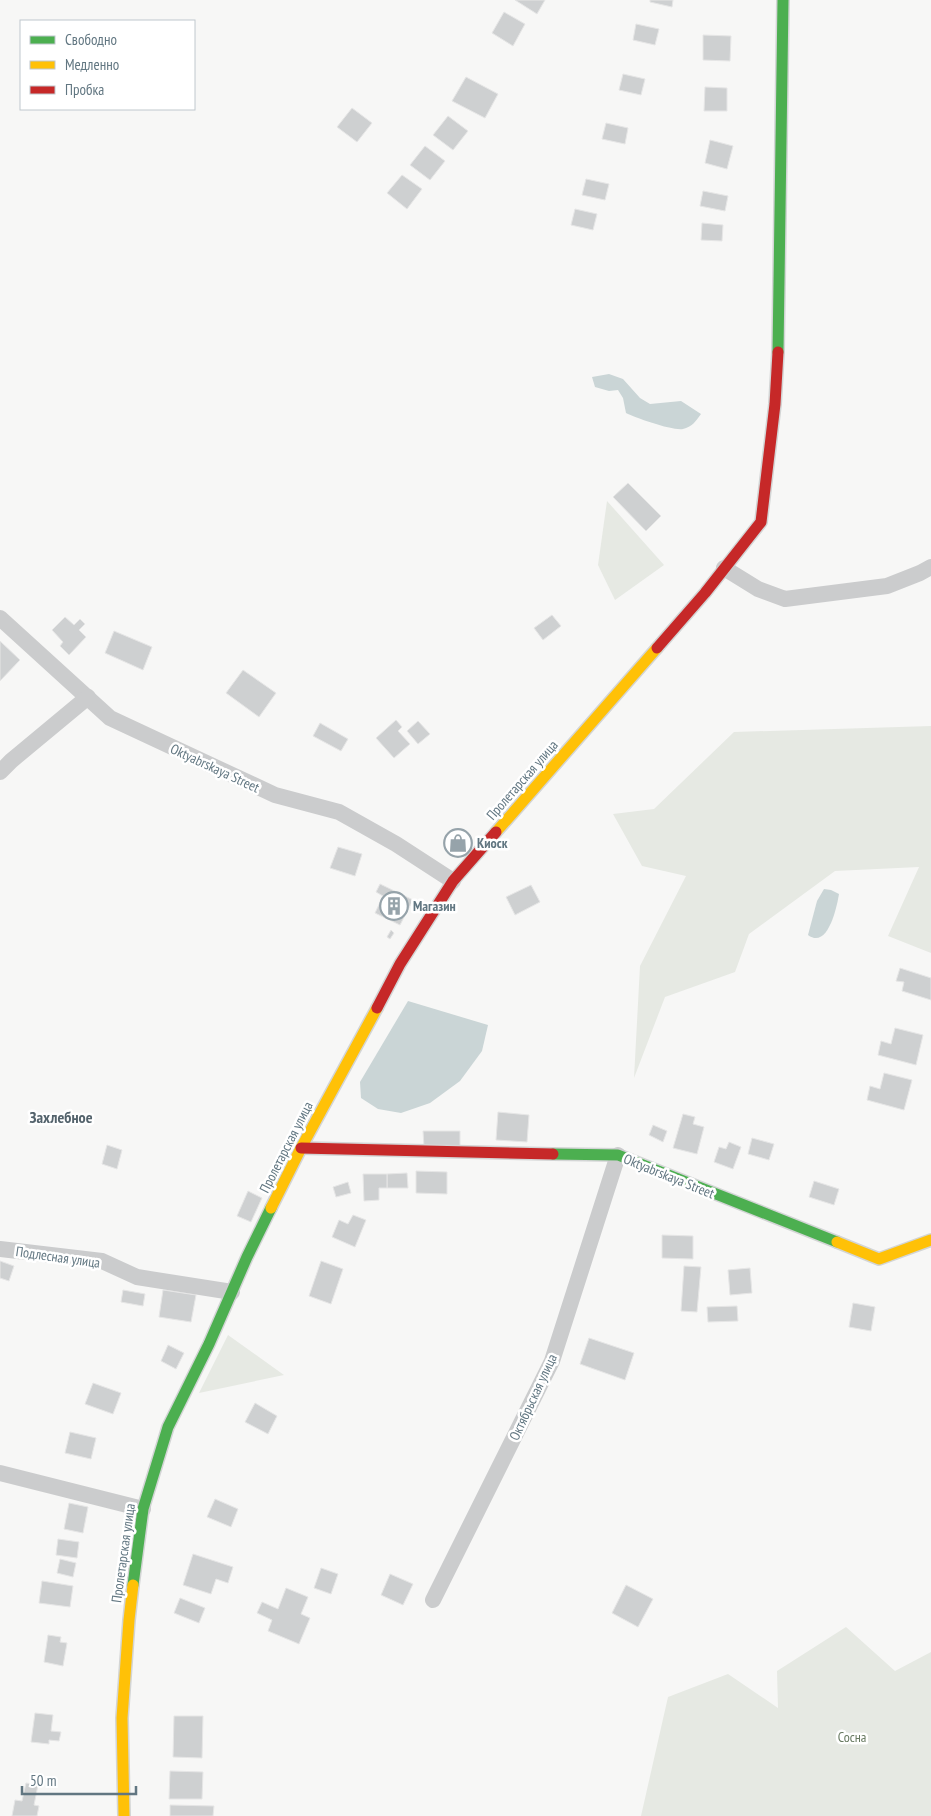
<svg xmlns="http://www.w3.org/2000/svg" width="931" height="1816" font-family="'PT Sans Narrow',sans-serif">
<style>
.green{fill:#e6e9e3}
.water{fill:#cad5d6}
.building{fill:#ced0d1;stroke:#e6e6e6}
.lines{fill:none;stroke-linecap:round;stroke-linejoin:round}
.fast-casing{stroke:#d3d5d5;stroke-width:14}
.slow-casing{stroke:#d3d5d5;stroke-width:14}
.jam-casing{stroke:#d3d5d5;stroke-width:14}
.street{stroke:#cbcccd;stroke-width:16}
.fast{stroke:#4caf50;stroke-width:11}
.slow{stroke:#ffc107;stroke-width:11}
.jam{stroke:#c62828;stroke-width:11}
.labels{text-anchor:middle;stroke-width:5;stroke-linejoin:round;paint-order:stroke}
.street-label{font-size:14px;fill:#617681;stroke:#fff}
.poi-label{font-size:14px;font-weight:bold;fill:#617681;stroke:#fff;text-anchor:start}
.park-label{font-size:14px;fill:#677960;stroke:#fff}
.quarter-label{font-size:16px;font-weight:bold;fill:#54636c;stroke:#fff}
</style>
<rect width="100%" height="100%" fill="#f7f7f6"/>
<g class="green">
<polygon points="607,501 664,565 615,600 598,565"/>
<polygon points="931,726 931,953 888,936 919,867 835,871 749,934 735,972 665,997 634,1078 640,966 686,876 642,866 613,814 654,809 734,732"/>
<polygon points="228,1335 284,1375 199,1393"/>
<polygon points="846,1627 895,1671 931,1652 931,1816 641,1816 668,1697 728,1674 778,1708 777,1671"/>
</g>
<g class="water">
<path d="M609,374L623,379L640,398L650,404L681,401L701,414C696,421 692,427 683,429C673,431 636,418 626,413L623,398L618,390L609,391L595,387L592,377Z"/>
<path d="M824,889L831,890L839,894C837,906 828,950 808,935L817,901Z"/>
<polygon points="408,1001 488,1025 482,1051 460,1081 430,1103 401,1113 378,1109 361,1098 360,1082"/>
</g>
<g class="building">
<polygon points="515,0 545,0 537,14"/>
<polygon points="650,0 673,0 672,7 650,2"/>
<polygon points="504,12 525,24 513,46 492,33"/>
<polygon points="636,24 659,29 655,45 633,40"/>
<polygon points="703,35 731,36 730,61 703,60"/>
<polygon points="623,74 645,79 641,95 619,90"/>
<polygon points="466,77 498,94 485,118 452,101"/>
<polygon points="705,87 727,88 727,111 704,111"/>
<polygon points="352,108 372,123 357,142 337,127"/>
<polygon points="448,116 468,131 453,150 433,135"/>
<polygon points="606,123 628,128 625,144 602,139"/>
<polygon points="710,140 733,146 727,169 705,163"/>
<polygon points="425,146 445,161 430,180 410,165"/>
<polygon points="402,175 422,189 407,209 387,193"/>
<polygon points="586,179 609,184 605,200 582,195"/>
<polygon points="703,191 728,196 725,211 700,206"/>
<polygon points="575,209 597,214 593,230 571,225"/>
<polygon points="702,223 723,225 722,241 701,240"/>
<polygon points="628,483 661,516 646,531 613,497"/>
<polygon points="552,615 561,626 543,640 534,628"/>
<polygon points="65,617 74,625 80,619 85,624 79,630 86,637 69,655 60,646 63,642 52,630"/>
<polygon points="114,631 152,647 143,670 105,653"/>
<polygon points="0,641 20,660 0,681"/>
<polygon points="243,670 276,693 259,717 226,693"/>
<polygon points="396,720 402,727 398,731 410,744 394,758 376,738"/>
<polygon points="418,721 430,734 418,744 407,731"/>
<polygon points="320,723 348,739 341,751 313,736"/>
<polygon points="457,831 469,839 461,853 448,845"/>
<polygon points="338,847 362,854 355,876 330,868"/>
<polygon points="380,884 413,900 400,925 375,913 383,896 376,892"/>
<polygon points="531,885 540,902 515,915 506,897"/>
<polygon points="391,930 394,933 390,939 387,937"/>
<polygon points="900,968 931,978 931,1000 902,991 904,982 896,981"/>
<polygon points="895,1028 923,1035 916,1065 878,1055 881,1041 891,1044"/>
<polygon points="884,1073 912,1080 904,1110 867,1100 870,1086 880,1089"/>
<polygon points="498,1112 529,1115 527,1142 496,1140"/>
<polygon points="683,1114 695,1117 693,1124 704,1127 697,1154 673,1148"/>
<polygon points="653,1125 667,1131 663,1142 649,1135"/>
<polygon points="423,1131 460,1131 460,1147 424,1147"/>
<polygon points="752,1138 774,1144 769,1160 748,1154"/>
<polygon points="729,1142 741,1147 733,1169 714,1162 719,1147 726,1149"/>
<polygon points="107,1145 122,1150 117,1169 102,1164"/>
<polygon points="416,1171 447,1172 447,1194 416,1193"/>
<polygon points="407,1173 408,1188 387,1188 387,1174"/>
<polygon points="363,1174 387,1174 387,1188 379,1188 379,1200 364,1201"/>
<polygon points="814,1181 839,1189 834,1205 809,1197"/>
<polygon points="348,1182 351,1193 336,1197 333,1187"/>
<polygon points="248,1191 262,1198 251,1222 237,1216"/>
<polygon points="353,1215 366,1220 355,1247 332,1237 339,1220 348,1224"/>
<polygon points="662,1235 693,1236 693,1259 662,1258"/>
<polygon points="0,1261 14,1266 9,1281 0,1278"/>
<polygon points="321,1261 343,1269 331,1304 309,1296"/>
<polygon points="684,1266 701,1267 697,1312 681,1311"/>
<polygon points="750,1268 752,1293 730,1295 728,1270"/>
<polygon points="123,1290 145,1294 143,1306 121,1302"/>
<polygon points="163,1290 196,1295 191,1322 159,1317"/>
<polygon points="853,1303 875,1307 871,1331 849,1327"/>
<polygon points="737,1306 738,1321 708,1322 707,1307"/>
<polygon points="589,1338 634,1353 625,1380 580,1364"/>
<polygon points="168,1345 184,1353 176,1369 161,1361"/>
<polygon points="93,1383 121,1393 113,1414 85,1404"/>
<polygon points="255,1403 277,1416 268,1434 245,1422"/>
<polygon points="70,1432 96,1438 91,1459 65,1453"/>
<polygon points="215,1499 238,1509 231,1527 207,1517"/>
<polygon points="69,1503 88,1507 83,1533 64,1529"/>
<polygon points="58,1539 79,1542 77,1558 56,1555"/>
<polygon points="193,1554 233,1567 228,1583 216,1579 211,1594 183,1585"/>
<polygon points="60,1559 76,1563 73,1577 57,1573"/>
<polygon points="321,1568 338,1574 331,1594 314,1588"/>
<polygon points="390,1574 413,1584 403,1605 381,1595"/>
<polygon points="42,1581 73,1586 70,1607 39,1603"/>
<polygon points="626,1585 653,1599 638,1627 612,1613"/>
<polygon points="286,1588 308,1597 301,1614 310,1618 299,1644 268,1631 272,1620 257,1613 262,1602 278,1609"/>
<polygon points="180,1598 205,1608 199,1623 174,1613"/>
<polygon points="48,1635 61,1637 60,1642 67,1643 63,1666 44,1662"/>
<polygon points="35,1713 53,1715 51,1731 61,1732 59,1741 49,1740 49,1744 31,1742"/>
<polygon points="174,1716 203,1716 202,1758 173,1757"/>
<polygon points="170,1771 203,1772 202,1799 169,1799"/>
<polygon points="26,1783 38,1785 34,1805 39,1806 37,1816 12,1816 15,1800 22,1801"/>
<polygon points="170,1805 214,1806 213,1816 170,1816"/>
</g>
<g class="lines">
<defs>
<g id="fast">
<polyline points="778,352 783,0"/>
<polyline points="553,1154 618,1155 837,1242"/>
<polyline points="133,1585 143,1509 168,1427 209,1344 247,1257 271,1208"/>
</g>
<g id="slow">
<polyline points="496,832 657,648"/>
<polyline points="271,1208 301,1148 377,1008"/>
<polyline points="837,1242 879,1259 931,1240"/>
<polyline points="124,1816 122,1718 129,1620 133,1585"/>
</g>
<g id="jam">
<polyline points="657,648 705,593 761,522 775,404 778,352"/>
<polyline points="377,1008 400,964 453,881 496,832"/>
<polyline points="301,1148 553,1154"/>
</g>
</defs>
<use href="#fast" class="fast-casing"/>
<use href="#slow" class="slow-casing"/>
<use href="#jam" class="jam-casing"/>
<g class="street">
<polyline points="724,568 758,589 785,599 887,586 920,573 931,567"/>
<polyline points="0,618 110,718 275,795 339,812 396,844 453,881"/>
<polyline points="0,772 11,761 88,697"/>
<polyline points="0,1249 102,1261 137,1277 232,1292"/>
<polyline points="0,1473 143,1509"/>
<polyline points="433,1600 552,1361 618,1155"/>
</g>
<use href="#fast" class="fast"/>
<use href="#slow" class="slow"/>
<use href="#jam" class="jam"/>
</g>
<defs>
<symbol id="shop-ring" viewBox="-11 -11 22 22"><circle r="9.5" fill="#fff" stroke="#96a3aa" stroke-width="1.5"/><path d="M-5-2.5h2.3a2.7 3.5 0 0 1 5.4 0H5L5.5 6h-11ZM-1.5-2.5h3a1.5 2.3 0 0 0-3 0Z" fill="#96a3aa"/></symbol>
<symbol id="building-ring" viewBox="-11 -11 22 22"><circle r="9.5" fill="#fff" stroke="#96a3aa" stroke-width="1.5"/><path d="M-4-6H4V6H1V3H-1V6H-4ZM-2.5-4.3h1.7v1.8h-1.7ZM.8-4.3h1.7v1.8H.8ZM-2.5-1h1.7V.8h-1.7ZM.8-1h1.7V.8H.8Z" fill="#96a3aa"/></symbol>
</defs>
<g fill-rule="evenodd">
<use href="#shop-ring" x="442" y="827" width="32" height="32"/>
<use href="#building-ring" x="378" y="890" width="32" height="32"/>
</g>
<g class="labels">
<g class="street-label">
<text transform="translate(215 768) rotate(25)" y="5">Oktyabrskaya Street</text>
<text transform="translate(522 780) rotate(-49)" y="5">Пролетарская улица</text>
<text transform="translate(286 1147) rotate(-63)" y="5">Пролетарская улица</text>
<text transform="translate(669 1176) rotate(22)" y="5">Oktyabrskaya Street</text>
<text transform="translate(58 1257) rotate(8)" y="5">Подлесная улица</text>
<text transform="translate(533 1397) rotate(-65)" y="5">Октябрьская улица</text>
<text transform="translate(123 1553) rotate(-82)" y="5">Пролетарская улица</text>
</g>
<g class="poi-label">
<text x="477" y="848">Киоск</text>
<text x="413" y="911">Магазин</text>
</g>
<g class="park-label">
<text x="852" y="1742">Сосна</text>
</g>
<g class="quarter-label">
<text x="61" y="1123">Захлебное</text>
</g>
</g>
<rect x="20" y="20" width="175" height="90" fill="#ffffff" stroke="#c0c8cd"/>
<rect x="30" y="36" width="25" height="8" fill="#4caf50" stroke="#c0c8cd"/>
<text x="65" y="45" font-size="15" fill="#617681">Свободно</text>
<rect x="30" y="61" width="25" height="8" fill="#ffc107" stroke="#c0c8cd"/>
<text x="65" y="70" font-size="15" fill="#617681">Медленно</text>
<rect x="30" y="86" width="25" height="8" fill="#c62828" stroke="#c0c8cd"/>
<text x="65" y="95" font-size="15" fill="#617681">Пробка</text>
<path d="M22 1786v8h114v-8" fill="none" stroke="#617681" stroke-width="2.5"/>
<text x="30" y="1786" font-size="15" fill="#617681" stroke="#ffffff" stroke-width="4" paint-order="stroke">50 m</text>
</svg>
